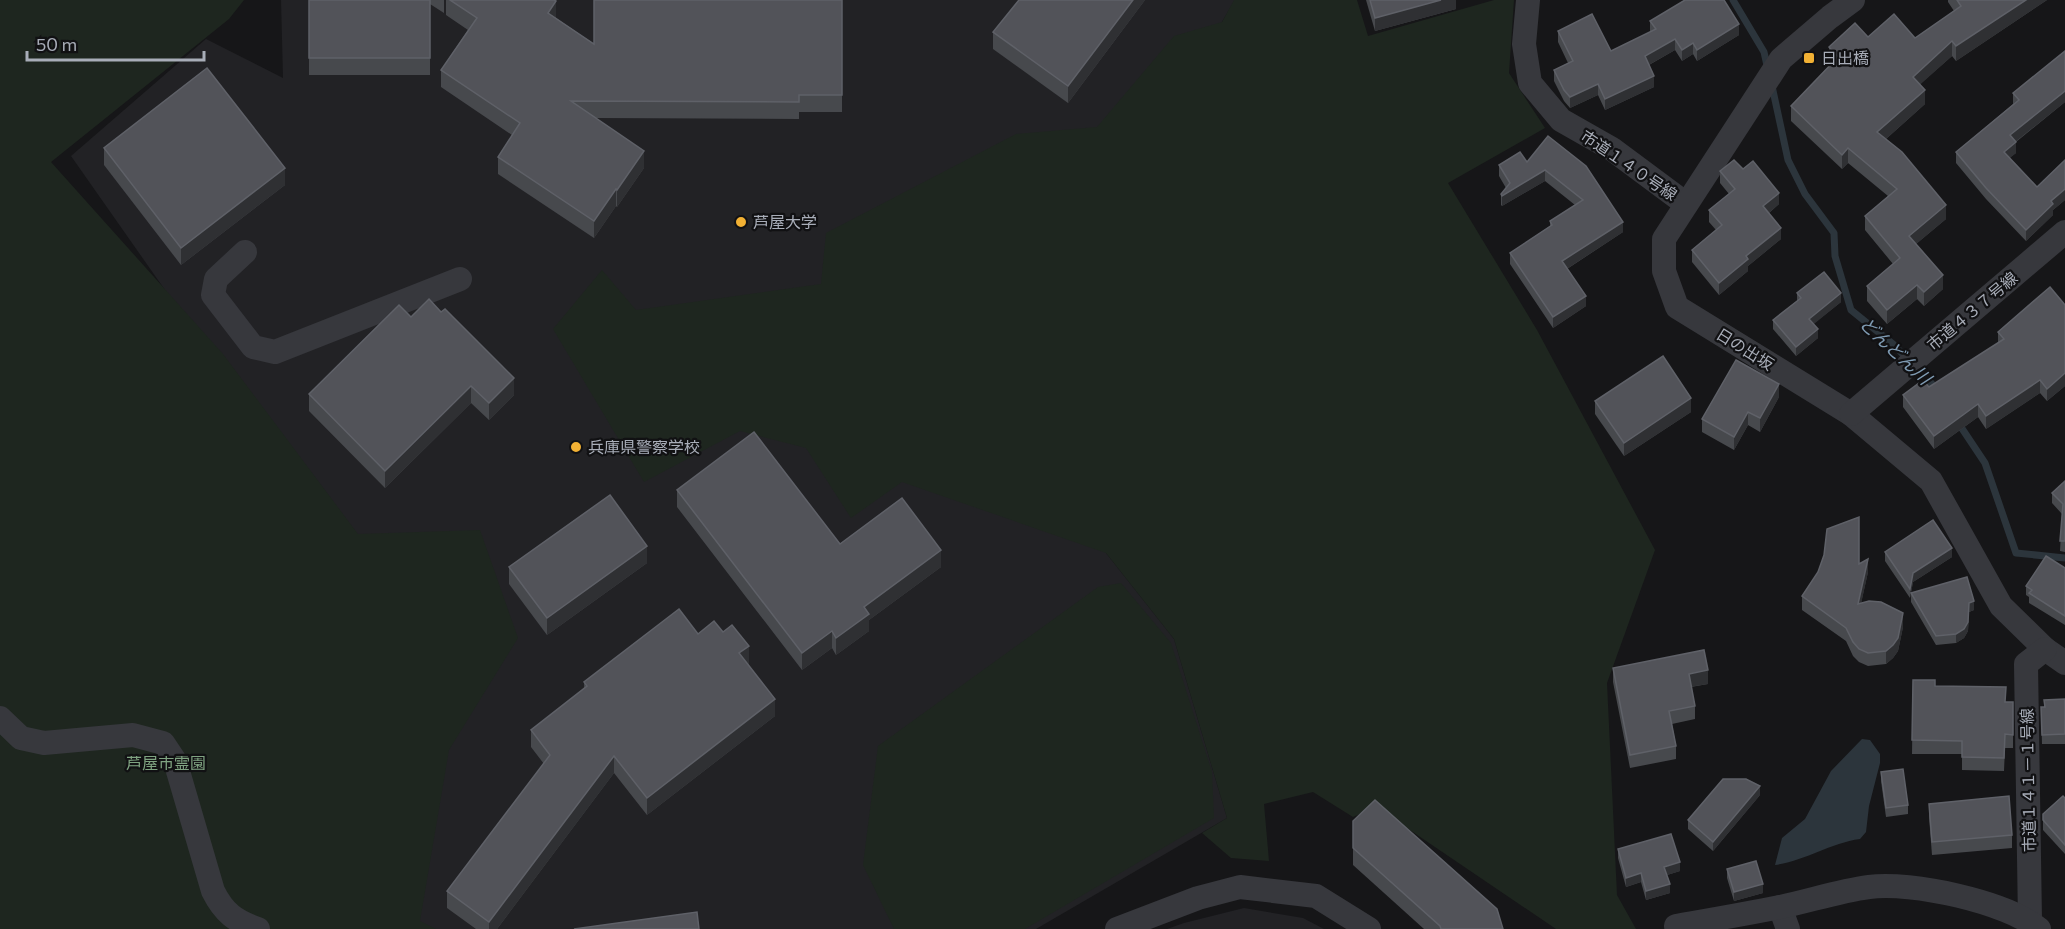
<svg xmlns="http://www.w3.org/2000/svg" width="2065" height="929" font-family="Commissioner,'Noto Sans JP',sans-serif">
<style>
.built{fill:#222225}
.green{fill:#1e261f}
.water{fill:#2c353c}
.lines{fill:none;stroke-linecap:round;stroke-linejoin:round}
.stream{stroke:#2c353c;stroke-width:7}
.minor{stroke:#37383d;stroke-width:24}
.wall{fill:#47494d}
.shaded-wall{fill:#2f3033}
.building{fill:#525359;stroke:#5f6168;stroke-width:1.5}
.poi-dot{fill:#f2b134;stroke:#111113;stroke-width:2}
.labels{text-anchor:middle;stroke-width:4.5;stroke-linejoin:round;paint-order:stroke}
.poi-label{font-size:16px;fill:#a8adb8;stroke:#111113;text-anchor:start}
.street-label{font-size:16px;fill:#a8adb8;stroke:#111113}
.park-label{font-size:16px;fill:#7fa381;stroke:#111113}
.water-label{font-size:18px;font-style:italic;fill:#7f9bb3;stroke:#111113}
</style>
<rect width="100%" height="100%" fill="#161618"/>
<g class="built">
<polygon points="281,0 1235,0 1157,131 1106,553 1174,639 1227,818 1036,929 418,929 454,702 71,156 206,39 283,78"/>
<polygon points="1244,908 1303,918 1324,929 1167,929 1184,923"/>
</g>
<g class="green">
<polygon points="0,0 244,0 229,19 51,162 223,354 358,534 480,530 518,638 449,750 420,921 436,929 0,929"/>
<polygon points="1234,0 1357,0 1368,36 1494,0 1514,0 1509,73 1545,128 1448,183 1537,330 1655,550 1607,683 1617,895 1636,929 1556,929 1376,807 1353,817 1313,792 1264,804 1269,861 1231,858 1202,833 1227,818 1174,639 1106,553 902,482 851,518 806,448 740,431 644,482 553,329 602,270 636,310 821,284 826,233 1016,134 1097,127 1174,36 1222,22"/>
<polygon points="1121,583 1171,643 1212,772 1214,818 1025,929 894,929 863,865 878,746 1098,587"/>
</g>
<path class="water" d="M1862,739L1870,740L1880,754V763L1869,806L1866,832L1860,839C1830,843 1805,861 1775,865L1782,838L1805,819L1831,771Z"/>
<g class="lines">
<g class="stream">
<polyline points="1733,0 1764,52 1768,70"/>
<polyline points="1772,86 1788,160 1805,194 1834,233 1835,256 1851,310 1893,344 1932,384 1938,391"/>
<polyline points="1957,421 1985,463 2016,553 2065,558"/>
</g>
<g class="minor">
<polyline points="1528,0 1524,44 1530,83 1561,120 1612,149 1686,204"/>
<polyline points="1853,0 1830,17 1781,59 1664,239 1664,271 1677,307 1851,414 1931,481 2001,606 2045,649 2065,663"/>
<polyline points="245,252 216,279 213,295 253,347 275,352 460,279"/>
<polyline points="1851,414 2065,232"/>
<path d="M0,718L21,738L44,743L133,735L163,743L175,761L213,891C224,913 235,921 258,929"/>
<polyline points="1780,907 1788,929"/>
<polyline points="2030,921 2026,664 2045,649"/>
<path d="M1676,926C1710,920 1745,914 1780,907C1809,901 1839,891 1869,887C1911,881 2007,902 2039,929"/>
<polyline points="1117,929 1198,898 1240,887 1316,896 1369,929"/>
</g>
</g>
<g class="wall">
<polygon points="309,0 444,0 444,13 430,4 430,75 309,75"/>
<polygon points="446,0 554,0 556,18 594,44 842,0 842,112 799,112 799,119 596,118 644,168 617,207 616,206 594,238 498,174 498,157 512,135 441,87 441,70 468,30 446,15"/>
<polygon points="1145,0 1068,103 993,49 993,32"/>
<polygon points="1366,0 1456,0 1456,9 1375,31"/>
<polygon points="1948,0 2047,0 1956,61 1952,56 1920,84 1925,104 1886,139 1946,219 1916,244 1943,289 1924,306 1917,299 1887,324 1867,301 1867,286 1893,264 1865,230 1865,216 1888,196 1848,163 1842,169 1791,121 1791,106 1831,64 1829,61 1829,47 1868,37 1915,38 1954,11 1948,2"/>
<polygon points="1650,21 1739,35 1697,61 1693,54 1682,61 1675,50 1649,65 1654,87 1605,110 1598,95 1570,108 1564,101 1554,81 1554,70 1568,63 1558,42 1558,31 1611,51 1650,32"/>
<polygon points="2065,51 2065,102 2016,142 2016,153 2009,158 2037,187 2065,160 2065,200 2053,210 2053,215 2026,241 1986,199 1956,163 1956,152 2013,104 2013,93"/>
<polygon points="1548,136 1623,232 1567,269 1586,306 1553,328 1510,264 1510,253 1550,226 1550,221 1575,205 1545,181 1502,206 1501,205 1501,194 1506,188 1499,176 1499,165 1527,162"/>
<polygon points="104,148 285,185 181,265 104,165"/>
<polygon points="1743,169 1779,204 1769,213 1781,239 1748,266 1748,271 1719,295 1692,262 1692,250 1716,230 1709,222 1709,210 1729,194 1720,183 1720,171"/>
<polygon points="1797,293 1841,302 1813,324 1818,338 1796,356 1773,329 1773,320 1797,301"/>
<polygon points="2065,305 2065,386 2047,401 2040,393 1986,429 1978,417 1934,449 1903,407 1903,395 1929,387 1998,343 1998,332"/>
<polygon points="411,317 514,395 489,420 471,403 385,488 309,411 309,394"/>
<polygon points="1779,397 1760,432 1748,425 1734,450 1702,432 1702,419"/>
<polygon points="1595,401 1691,412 1624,456 1595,414"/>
<polygon points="2065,481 2065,552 2060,551 2062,514 2052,503 2052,493"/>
<polygon points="677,490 840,544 941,567 869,620 869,631 836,655 832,648 802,670 677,507"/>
<polygon points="1885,552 1952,557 1913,582 1910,598 1885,561"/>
<polygon points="647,563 547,635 509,584 509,567"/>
<polygon points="1859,564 1868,572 1861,603 1903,627 1898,651 1893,658 1886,664 1868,666 1859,662 1853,656 1846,641 1802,610 1802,596"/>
<polygon points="2065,568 2065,625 2029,603 2029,597 2026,595 2026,586"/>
<polygon points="1911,593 1974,610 1969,612 1968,631 1964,638 1956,643 1936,645 1911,602"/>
<polygon points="748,664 775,716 647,815 614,773 497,929 476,929 447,908 447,891 544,764 531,747 531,730 584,689 584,682 749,664"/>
<polygon points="1613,668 1708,684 1691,687 1695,706 1695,719 1672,724 1676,746 1676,759 1630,768 1613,682"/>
<polygon points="1913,680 1935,686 2006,702 2013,702 2013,748 2005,748 2004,771 1962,770 1962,754 1912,754"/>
<polygon points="2065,699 2065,744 2042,744 2041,707 2044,707"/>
<polygon points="1881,772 1908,805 1908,814 1886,817 1881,781"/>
<polygon points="1760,795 1713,851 1688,829 1688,820"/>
<polygon points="2065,798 2065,854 2043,830 2043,814"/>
<polygon points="1929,804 2012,835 2012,848 1932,855 1929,817"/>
<polygon points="1353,821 1503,929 1424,929 1353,865"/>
<polygon points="1618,849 1680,871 1667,875 1670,893 1646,900 1641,882 1626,887 1618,858"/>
<polygon points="1727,869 1763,893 1734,901 1727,878"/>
</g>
<g class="shaded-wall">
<polygon points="1133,0 1145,0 1068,103 1068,86"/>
<polygon points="1441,0 1456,0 1456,9 1375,31 1375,18"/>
<polygon points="2026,0 2047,0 1956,61 1956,46"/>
<polygon points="556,1 556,18 548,13"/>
<polygon points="1739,24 1739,35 1697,61 1697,50"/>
<polygon points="1675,39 1675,50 1645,67 1645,56"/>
<polygon points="1952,41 1952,56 1913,91 1913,77"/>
<polygon points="1693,43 1693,54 1682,61 1682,50"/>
<polygon points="1654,76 1654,87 1605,110 1605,99"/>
<polygon points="1598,84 1598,95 1570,108 1570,97"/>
<polygon points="1925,90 1925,104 1877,147 1877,132"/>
<polygon points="2065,91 2065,102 2010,146 2010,135"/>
<polygon points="2016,142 2016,153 2004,163 2004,152"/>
<polygon points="1848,148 1848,163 1842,169 1842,155"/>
<polygon points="644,151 644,168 617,207 617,190"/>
<polygon points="285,168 285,185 181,265 181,248"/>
<polygon points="1545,170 1545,181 1502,206 1502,196"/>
<polygon points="616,189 616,206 594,238 594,221"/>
<polygon points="2065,189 2065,200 2053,210 2053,215 2026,241 2026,230 2051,201"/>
<polygon points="1779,193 1779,204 1763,218 1763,206"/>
<polygon points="1946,205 1946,219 1909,250 1909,236"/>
<polygon points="1623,222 1623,232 1562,272 1562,261"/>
<polygon points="1781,228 1781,239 1748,266 1748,271 1719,295 1719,283 1746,256"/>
<polygon points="1943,275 1943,289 1924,306 1924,292"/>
<polygon points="1917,285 1917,299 1887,324 1887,310"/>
<polygon points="1841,293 1841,302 1809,328 1809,319"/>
<polygon points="1586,296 1586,306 1553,328 1553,317"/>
<polygon points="1818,329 1818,338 1796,356 1796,347"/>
<polygon points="2065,373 2065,386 2047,401 2047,389"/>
<polygon points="514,378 514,395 489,420 489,403"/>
<polygon points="2040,380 2040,393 1986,429 1986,416"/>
<polygon points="1779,384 1779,397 1760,432 1760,418"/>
<polygon points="471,386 471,403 385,488 385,471"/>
<polygon points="1691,398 1691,412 1624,456 1624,443"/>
<polygon points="1978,404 1978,417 1934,449 1934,436"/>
<polygon points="1748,412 1748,425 1734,450 1734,437"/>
<polygon points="647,546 647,563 547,635 547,618"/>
<polygon points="1952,548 1952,557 1913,582 1910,598 1910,589 1913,573"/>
<polygon points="941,550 941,567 869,620 869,631 836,655 836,638 864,607"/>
<polygon points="1868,559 1868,572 1858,618 1858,604"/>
<polygon points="1974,601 1974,610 1969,612 1968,631 1964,638 1956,643 1956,634 1969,603"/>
<polygon points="1903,613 1903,627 1898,651 1893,658 1886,664 1886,651"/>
<polygon points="832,631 832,648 802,670 802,653"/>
<polygon points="749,646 749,664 739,670 739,653"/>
<polygon points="1708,670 1708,684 1689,687 1689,674"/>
<polygon points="775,699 775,716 647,815 647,798"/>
<polygon points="614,756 614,773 497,929 489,929 489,922"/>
<polygon points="1760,786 1760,795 1713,851 1713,842"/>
<polygon points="1680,862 1680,871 1664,876 1664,867"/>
<polygon points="1641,873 1641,882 1626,887 1626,878"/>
<polygon points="1670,884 1670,893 1646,900 1646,891"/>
<polygon points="1763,884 1763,893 1734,901 1734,892"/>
</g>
<g class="building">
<rect x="309" y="0" width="121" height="58"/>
<polygon points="450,0 554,0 556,1 548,13 594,44 594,0 842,0 842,95 799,95 799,102 571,101 644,151 617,190 616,189 594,221 498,157 520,123 441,70 477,18"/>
<polygon points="1019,0 1133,0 1068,86 993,32"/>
<polygon points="1370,0 1441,0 1375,18"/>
<polygon points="1685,0 1724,0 1739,24 1697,50 1693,43 1682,50 1675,39 1645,56 1654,76 1605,99 1598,84 1570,97 1564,90 1554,70 1573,61 1558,31 1592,14 1611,51 1656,29 1650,21"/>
<polygon points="1957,0 2026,0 1956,46 1952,41 1913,77 1925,90 1877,132 1902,152 1946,205 1909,236 1943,275 1924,292 1917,285 1887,310 1867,286 1900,258 1865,216 1897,189 1848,148 1842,155 1791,106 1838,57 1829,47 1855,23 1868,37 1894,14 1915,38 1961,6"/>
<polygon points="2065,51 2065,91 2010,135 2016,142 2004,152 2037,187 2065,160 2065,189 2051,201 2053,204 2026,230 1986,188 1956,152 2019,100 2013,93"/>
<polygon points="207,68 285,168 181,248 104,148"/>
<polygon points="1548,136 1586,166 1623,222 1562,261 1586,296 1553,317 1510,253 1552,225 1550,221 1583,200 1545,170 1502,196 1501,194 1510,183 1499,165 1520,152 1527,162"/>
<polygon points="1734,160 1743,169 1753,161 1779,193 1763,206 1781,228 1746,256 1748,259 1719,283 1692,250 1722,225 1709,210 1735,189 1720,171"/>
<polygon points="1824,272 1841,293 1809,319 1818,329 1796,347 1773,320 1801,298 1797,293"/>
<polygon points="2050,287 2065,305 2065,373 2047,389 2040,380 1986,416 1978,404 1934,436 1903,395 1923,380 1929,387 2004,339 1998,332"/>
<polygon points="429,299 441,312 445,309 514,378 489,403 471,386 385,471 309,394 399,305 411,317"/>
<polygon points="1663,356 1691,398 1624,443 1595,401"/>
<polygon points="1736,360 1779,384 1760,418 1748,412 1734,437 1702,419"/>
<polygon points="754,432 840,544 902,498 941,550 864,607 869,614 836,638 832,631 802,653 677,490"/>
<polygon points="2065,481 2065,541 2060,541 2063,504 2052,493"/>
<polygon points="610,495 647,546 547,618 509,567"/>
<polygon points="1859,517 1859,564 1868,559 1858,604 1869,601 1881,602 1903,613 1898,638 1893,645 1886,651 1868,653 1859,649 1853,642 1846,628 1802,596 1818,572 1824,555 1827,529"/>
<polygon points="1933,520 1952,548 1913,573 1910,589 1885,552"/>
<polygon points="2046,556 2065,568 2065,616 2029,593 2032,590 2026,586"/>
<polygon points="1967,577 1974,601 1969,603 1968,622 1964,629 1956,634 1936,636 1911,593"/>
<polygon points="679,609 698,634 714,621 723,632 732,625 749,646 739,653 775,699 647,798 614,756 489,922 447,891 550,755 531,730 587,686 584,682"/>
<polygon points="1704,650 1708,670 1689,674 1695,706 1669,711 1676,746 1630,755 1613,668"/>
<polygon points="1913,680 1935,680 1935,686 2006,687 2005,702 2013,702 2013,735 2005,734 2004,758 1962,757 1962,741 1912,740"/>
<polygon points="2065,699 2065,734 2042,735 2041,707 2045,707 2044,700"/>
<polygon points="1903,769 1908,805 1886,808 1881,772"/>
<polygon points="1723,779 1746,779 1760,786 1713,842 1688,820"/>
<polygon points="2009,796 2012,835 1932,842 1929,804"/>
<polygon points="2063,796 2065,798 2065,845 2043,820 2043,814"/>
<polygon points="1375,800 1497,909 1503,929 1441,929 1440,926 1353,848 1353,821"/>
<polygon points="1671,834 1680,862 1664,867 1670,884 1646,891 1641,873 1626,878 1618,849"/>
<polygon points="1756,861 1763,884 1734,892 1727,869"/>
<polygon points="697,912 699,929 574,929"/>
</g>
<g class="poi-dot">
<rect x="1803" y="52" width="12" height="12" rx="3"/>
<circle cx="741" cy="222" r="6"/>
<circle cx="576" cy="447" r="6"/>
</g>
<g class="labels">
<g class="poi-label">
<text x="1821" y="64">日出橋</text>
<text x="753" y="228">芦屋大学</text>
<text x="588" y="453">兵庫県警察学校</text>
</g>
<g class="street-label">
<text transform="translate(1629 165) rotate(34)" y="6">市道１４０号線</text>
<text transform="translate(1972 311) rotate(-40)" y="6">市道４３７号線</text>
<text transform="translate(1745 349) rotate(32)" y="6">日の出坂</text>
<text transform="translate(2028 780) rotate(-91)" y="6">市道１４１－１号線</text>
</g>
<g class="park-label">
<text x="166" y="769">芦屋市霊園</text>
</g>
<g class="water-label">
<text transform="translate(1895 351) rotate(43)" y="6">どんどん川</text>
</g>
</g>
<path d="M27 51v9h177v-9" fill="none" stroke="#a8adb8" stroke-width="3"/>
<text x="36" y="51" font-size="18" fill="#a8adb8" stroke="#111113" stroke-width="4.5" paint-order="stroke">50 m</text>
</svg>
